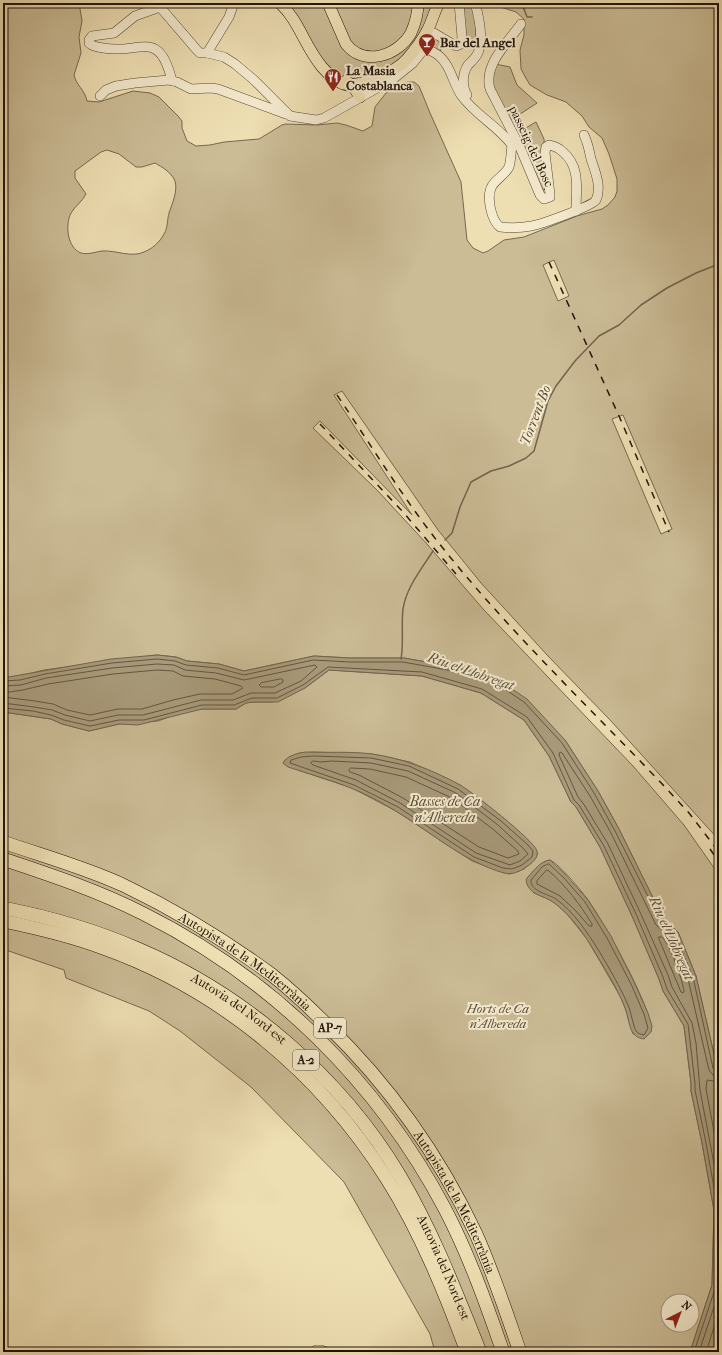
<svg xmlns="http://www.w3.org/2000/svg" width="722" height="1355" font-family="'IM FELL French Canon',serif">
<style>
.green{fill:#cbbc96;stroke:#766850;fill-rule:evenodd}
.water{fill:#a89a7a;stroke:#72644d}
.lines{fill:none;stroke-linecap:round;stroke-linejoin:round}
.shore{stroke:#645642;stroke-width:1}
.stream{stroke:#72644d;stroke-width:1.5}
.minor-casing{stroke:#544634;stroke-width:10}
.major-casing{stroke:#20130a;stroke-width:12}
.highway-casing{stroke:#20130a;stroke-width:14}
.minor{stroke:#f4eace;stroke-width:9}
.major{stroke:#eedfb3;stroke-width:11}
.highway{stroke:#eedfb3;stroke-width:13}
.rail{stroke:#20130a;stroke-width:1.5;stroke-dasharray:7 7;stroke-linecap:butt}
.labels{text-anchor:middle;stroke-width:4;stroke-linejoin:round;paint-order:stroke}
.shield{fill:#f4eace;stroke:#605445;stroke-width:1}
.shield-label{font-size:12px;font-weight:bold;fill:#20130a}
.poi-label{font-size:13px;font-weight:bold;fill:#20130a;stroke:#f4eace;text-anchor:start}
.street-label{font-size:13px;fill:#20130a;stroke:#f4eace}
.park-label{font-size:13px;font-style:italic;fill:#5c4e3b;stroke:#f4eace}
.water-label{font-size:14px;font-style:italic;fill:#5d503c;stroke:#f4eace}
</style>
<rect width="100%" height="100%" fill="#eedfb3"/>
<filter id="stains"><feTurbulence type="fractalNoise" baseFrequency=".005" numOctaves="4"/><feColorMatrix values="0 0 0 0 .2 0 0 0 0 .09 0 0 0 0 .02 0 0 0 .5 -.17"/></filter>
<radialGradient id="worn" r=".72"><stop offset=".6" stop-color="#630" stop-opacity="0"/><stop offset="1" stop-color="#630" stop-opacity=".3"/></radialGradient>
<g class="green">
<path d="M3,3H79L82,21L79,37L81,53L74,75C76,85 85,90 87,101L99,102L133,91L150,93L159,97L178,116L182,121V128L187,141L196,146L210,145L224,142L259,139L282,125L285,124L317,125L337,123L346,125L363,131L372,126L375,107L386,93L399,85L408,82H414L419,86L430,113L461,182L467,240L473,248L483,253L488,251L504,240L524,237L577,216L602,209L608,205L615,197L617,191V179L609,154L602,138L589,127L582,116L566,102L547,95L530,85L527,80L521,69L520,50L524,35V19L516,12L488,3H719V840L611,721L548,656L481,583L438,530L342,391L334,395L412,515L320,421L313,428L377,490L427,544L484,610L633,766L684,825L719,875V1076L696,976L678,932L664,920L619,829L598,791L565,740L492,676L454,667L404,658H350L314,656L244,671L219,664L187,661L176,657L157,655L44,670L20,676L3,678ZM107,150L119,154L136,167H142L155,163C162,167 171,172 175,181C178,191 172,204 169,213C167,220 168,228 164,234C160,242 152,249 144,252C131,258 116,250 102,251C95,252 88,255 81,253C67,248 65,224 71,213C75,206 82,202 86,194L75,178V171L101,152ZM554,260L569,296L558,301L543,265ZM623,415L672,529L661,534L612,419Z"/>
<polygon points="272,3 442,3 397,70 357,93 343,90 334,85 288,20"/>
<polygon points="462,3 474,4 477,47 464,41"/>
<polygon points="435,35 445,42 440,51 429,45"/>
<polygon points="495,64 510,67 517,85 537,103 511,120 491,85"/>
<polygon points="536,122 544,139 546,189 543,190 517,133"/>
<path d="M329,670L422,676L481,693L524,720L549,756L571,802L576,807L600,847L632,916L659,979L663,991L684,1026L691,1083V1091L702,1143L714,1210L712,1285L690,1352H435L430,1334L344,1182L251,1087L180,1031L149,1011L66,978L64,970L3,949V712L51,719L62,724L89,731L119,724L158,721L177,714L202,709H236L246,703L253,702H272L305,688ZM314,752L372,754L410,762L460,785L503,818L538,853L535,859L524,869L510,874L502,872L472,861L396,811L352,788L298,770L289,757L300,753ZM550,860C560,865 581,890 588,900C602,919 655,1012 651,1032L633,1034L625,1007L620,996L587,939L567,914L555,903L546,898L534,893L527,878C534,871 540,862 550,860ZM668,1301H692V1325H668Z"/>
</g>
<g class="water">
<polygon points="157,655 176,657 187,661 219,664 244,671 314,656 350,658 404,658 454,667 497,679 527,699 565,740 598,791 619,829 664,920 678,932 696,976 719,1076 719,1349 717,1352 690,1352 712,1285 714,1210 702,1143 691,1091 691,1083 684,1026 663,991 659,979 632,916 600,847 576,807 571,802 549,756 524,720 481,693 422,676 329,670 305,688 278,702 253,702 246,703 236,709 202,709 138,725 119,724 89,731 62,724 51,719 3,712 3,678 111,659"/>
<path d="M306,752C327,753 350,751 372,754C402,758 433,770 460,785C471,791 535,841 537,851C539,858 531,864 526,867C519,872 512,875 504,873C462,861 430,831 394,810C381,802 366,794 351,788C331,780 309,774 288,767L283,763L284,761C290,755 298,753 306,752Z"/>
<path d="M550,860L564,873L588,900L611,936L634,982L648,1013L652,1026L651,1032L644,1039C640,1038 637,1038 634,1034C629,1029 628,1015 625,1008C618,989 606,971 596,954C585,935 571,915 553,902C543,895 528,895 526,880L527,878C534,871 540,861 550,860Z"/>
</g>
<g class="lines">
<g class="shore">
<polygon points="281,679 283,680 283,682 274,687 261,687 259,685 261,683"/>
<polyline points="3,681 20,680 45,674 112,663 157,659 175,661 186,665 218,668 244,675 313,660 350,662 403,662 453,671 491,680 524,702 562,743 594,793 615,831 661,922 675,935 693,977 713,1068 715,1071 719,1071"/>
<polyline points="3,686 21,685 46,678 112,668 157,664 174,665 185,670 216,673 244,680 315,665 317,667 301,681 275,693 251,693 233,700 201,700 143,715 118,715 90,721 65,715 52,710 34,707 3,703"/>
<polyline points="3,693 23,690 48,684 113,674 157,670 173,671 183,676 215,679 241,686 243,688 232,694 200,694 173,700 142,709 118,709 90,715 67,710 53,704 35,701 3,697"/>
<polyline points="3,708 33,711 51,715 64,720 90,726 119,720 144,720 202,705 234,705 252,698 277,698 303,685 328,667 422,672 482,689 527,717 553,753 574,800 579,805 604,846 636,914 663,977 667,989 688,1024 695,1083 695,1090 706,1143 718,1210 716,1286 694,1352"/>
<polygon points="314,756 371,758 409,766 458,789 501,821 528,845 533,851 532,857 522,865 512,869 503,868 474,857 398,807 354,785 290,763 291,760 301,757"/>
<polygon points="313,761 321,762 332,761 371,763 408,771 456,793 498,825 524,849 528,854 520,861 510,865 476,853 400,803 356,780 313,765 311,763"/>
<polygon points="351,768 370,769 406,777 452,798 494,830 518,851 519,854 508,858 479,847 403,798 359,775 350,772 349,770"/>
<path d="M549,864L564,878L585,902L607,938L631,984L644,1014L648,1028L644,1035C641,1034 638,1034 636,1031C633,1026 631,1011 628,1005C620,986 609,968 599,951C587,932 574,912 556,899C548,894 530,891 531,880L542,867Z"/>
<path d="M547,870L549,871C566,886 580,904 592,924V926H589L575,910L560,896L537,884V881Z"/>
<path d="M659,937H662C670,944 682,979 684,991L683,993L681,992L659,939Z"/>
<polyline points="719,1076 713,1075 709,1070 688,979 671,938 656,925 611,833 590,796 562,753 560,752 559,755 578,797 583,803 608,844 640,912 668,975 672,987 692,1023 696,1043 700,1090 719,1190"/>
<polyline points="719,1082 707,1080 706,1089 719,1158"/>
<polyline points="699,1352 719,1292"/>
<polyline points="706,1352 719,1312"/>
</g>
<g class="stream">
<polyline points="520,3 524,9 527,17 532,17"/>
<polyline points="445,540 452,533 460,507 471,482 491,471 509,466 526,458 534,451 548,401 556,386 575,361 599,336 619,325 641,305 667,288 696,273 719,264"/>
<path d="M401,659C404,643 401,626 403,609C406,588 422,568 433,551"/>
</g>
<defs>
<g id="minor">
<path d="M158,3L160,7L196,49L200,53H207L224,57L235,64L254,80L290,116L316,120L324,118L393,79L413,63L425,48C429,50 434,52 438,55C450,64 453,83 461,95C475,115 498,126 512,145C511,152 511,161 509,167C505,175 496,179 492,186C486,196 491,220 500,227C510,228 521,228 531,226C539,225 593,206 596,200C602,187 595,171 591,159C589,150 588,143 584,135"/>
<path d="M160,7L135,16L114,33L92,36L89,40V43C93,47 98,47 103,48C140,55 159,27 172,81"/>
<path d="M521,24C508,42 483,65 490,89L519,145L540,195L544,199L550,197V194L545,153L546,147L549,145C555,146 559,148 563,152C581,167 576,190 576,211"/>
<polyline points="425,48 434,33 456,46 461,44 462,37 459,3"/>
<polyline points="207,53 229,17 234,3"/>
<path d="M467,95C462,87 462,74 468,65C472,61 478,56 479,50C483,36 479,17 475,3"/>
<polyline points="100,96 106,90 116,86 135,83 169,80 177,82 191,89 211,88 218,89 286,114"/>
<polyline points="314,1352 316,1350 321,1350 326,1352"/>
</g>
<g id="major">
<path d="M280,3C299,21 305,47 322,67C328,74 335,81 343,84C359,88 397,71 407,59C414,51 422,41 427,31C432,22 434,12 439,3"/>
<path d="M328,3L346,44C364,67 398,56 411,33C415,24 418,13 418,3"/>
<polyline points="346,81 352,85 360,97"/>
</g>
<g id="highway">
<path id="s1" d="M3,842C43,856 87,868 125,886C177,911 226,941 272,975C291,990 309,1007 326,1024C388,1084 439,1155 476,1234C493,1272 506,1312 520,1352"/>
<path d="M3,859C51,875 99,891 144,914C272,978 378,1082 445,1209C469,1255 486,1303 503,1352"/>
<path id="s2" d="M3,908C49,917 95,930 138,949C244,994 341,1077 400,1176C433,1232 456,1292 480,1352"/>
<path d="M3,921C37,928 71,936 103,948C221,990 321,1074 387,1179C421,1233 445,1293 467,1352"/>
</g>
</defs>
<use href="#minor" class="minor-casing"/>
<use href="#major" class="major-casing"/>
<use href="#highway" class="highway-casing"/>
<use href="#minor" class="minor"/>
<use href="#major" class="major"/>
<use href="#highway" class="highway"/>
<g class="rail">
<polyline points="549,262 619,416 669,532"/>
<path d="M337,395C373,448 406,503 446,552C513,635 591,709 665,787L689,813L719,852"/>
<polyline points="320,424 403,512 456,574"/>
<polyline points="710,849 719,862"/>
</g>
</g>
<defs>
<symbol id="bar-pin" viewBox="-11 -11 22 30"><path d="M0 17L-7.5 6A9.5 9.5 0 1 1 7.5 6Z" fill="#8f2418" stroke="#f4eace"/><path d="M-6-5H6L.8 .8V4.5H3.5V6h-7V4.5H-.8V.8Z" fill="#fff"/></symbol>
<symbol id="restaurant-pin" viewBox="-11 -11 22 30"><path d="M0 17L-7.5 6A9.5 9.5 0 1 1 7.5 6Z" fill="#8f2418" stroke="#f4eace"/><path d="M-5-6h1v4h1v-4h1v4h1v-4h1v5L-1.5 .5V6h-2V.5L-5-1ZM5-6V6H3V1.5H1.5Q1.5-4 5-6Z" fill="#fff"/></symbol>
</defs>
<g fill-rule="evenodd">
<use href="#bar-pin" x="417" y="32" width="20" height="27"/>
<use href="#restaurant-pin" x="323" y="67" width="20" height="27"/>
</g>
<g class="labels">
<g class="shield">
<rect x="314" y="1018" width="32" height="20" rx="3"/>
<rect x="293" y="1050" width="26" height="20" rx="3"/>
</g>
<g class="shield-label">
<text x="330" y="1032">AP-7</text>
<text x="306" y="1064">A-2</text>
</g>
<g class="poi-label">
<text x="440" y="47">Bar del Angel</text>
<text x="346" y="75">La Masia<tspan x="346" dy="15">Costablanca</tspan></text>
</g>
<g class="street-label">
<text transform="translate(532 146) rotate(65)" y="5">passeig del Bosc</text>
<text dy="5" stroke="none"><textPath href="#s1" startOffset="272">Autopista de la Mediterrània</textPath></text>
<text dy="5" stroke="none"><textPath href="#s2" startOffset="259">Autovia del Nord-est</textPath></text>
<text dy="5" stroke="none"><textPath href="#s1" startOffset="596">Autopista de la Mediterrània</textPath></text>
<text dy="5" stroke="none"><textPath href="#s2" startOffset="595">Autovia del Nord-est</textPath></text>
</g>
<g class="park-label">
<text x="498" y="1013">Horts de Ca<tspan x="498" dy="15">n'Albereda</tspan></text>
</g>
<g class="water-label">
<text transform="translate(535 415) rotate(-69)" y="5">Torrent Bo</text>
<text transform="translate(471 671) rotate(19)" y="5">Riu el Llobregat</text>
<text x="445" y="806">Basses de Ca<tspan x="445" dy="16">n'Albereda</tspan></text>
<text transform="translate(672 938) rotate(66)" y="5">Riu el Llobregat</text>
</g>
</g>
<rect width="722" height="1355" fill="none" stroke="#eedfb3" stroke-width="16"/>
<rect x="4" y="4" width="714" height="1347" fill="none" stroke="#20130a" stroke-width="2"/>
<rect x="8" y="8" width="706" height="1339" fill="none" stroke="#20130a"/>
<g transform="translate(680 1313) rotate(42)"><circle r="19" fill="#f4eace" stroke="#9f9480"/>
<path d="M0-3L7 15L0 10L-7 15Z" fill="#8f2418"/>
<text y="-6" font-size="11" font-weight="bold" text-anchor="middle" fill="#20130a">N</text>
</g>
<rect width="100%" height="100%" filter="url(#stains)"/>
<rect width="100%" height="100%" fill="url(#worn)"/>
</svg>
